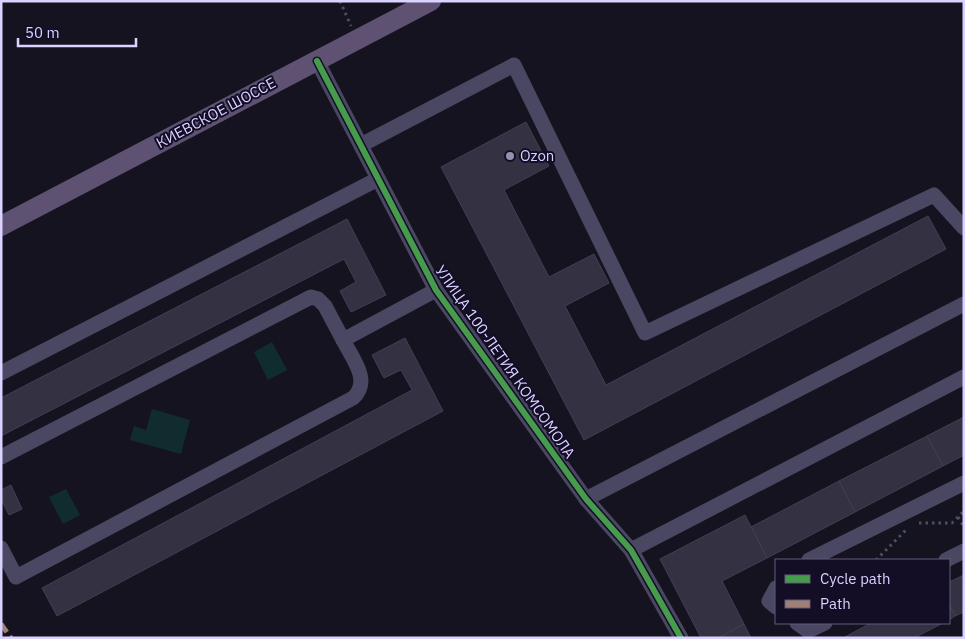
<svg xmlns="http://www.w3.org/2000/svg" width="965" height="639" font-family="'IBM Plex Sans',sans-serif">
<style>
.green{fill:#112c2f}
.building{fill:#343142;stroke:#433e55}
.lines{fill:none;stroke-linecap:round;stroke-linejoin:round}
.path{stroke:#445261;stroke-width:3;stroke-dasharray:2.5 4;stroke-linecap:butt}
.minor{stroke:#494761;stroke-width:15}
.major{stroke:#5e5172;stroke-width:20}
.quiet{stroke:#9e8076;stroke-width:5;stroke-dasharray:10 5;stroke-linecap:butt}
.cycleway-casing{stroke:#130d26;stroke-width:9}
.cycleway{stroke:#469c4c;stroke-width:6}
.poi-dot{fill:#958fb1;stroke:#130d26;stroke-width:2}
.labels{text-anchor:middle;stroke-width:4;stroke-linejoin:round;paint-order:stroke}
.street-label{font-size:15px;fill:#dad2ff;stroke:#130d26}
.poi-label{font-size:15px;fill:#dad2ff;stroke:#130d26;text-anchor:start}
</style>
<rect width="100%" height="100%" fill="#161320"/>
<g class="green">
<polygon points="272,342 287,370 268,380 254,352"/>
<polygon points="152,409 190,420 181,454 130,440 134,426 146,430"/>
<polygon points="66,489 80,515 63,524 49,497"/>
</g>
<g class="building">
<polygon points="526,122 549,166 504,190 549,277 594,254 609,283 565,306 606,385 928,216 946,249 584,440 441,167"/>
<polygon points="347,219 386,295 351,312 340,291 356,282 344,259 1,436 1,398"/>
<polygon points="405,338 443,411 57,616 42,588 412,390 401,370 384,378 372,355"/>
<polygon points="964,417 964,455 943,466 927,436"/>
<polygon points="927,436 943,466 855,512 839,481"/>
<polygon points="839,481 855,512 767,558 751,527"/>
<polygon points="11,485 22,509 9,515 1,499 1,490"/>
<polygon points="745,515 767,558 722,581 744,624 718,638 701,638 660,559"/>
<polygon points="964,575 964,612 955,616 949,604 949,582"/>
<polygon points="949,604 955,616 949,620"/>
<polygon points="871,623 943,623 914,638 843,638"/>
<polygon points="744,624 751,638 718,638"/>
</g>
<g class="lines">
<g class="path">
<polyline points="340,1 351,26"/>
<polyline points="958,517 964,527"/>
<polyline points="919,523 952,523 964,511"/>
<polyline points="876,560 908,528"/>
</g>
<g class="minor">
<polyline points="317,61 436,290 586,499 631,550 681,638"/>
<polyline points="361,145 514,65 645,333 934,195 964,228"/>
<polyline points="1,373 378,179"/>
<polyline points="1,457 311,297 318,299 325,306 343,340 436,290"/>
<polyline points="586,499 964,304"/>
<path d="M1,548L16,577L353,398C372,381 352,358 343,340"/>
<polyline points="631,550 964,377"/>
<polyline points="809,560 964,483"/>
<polyline points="946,560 964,551"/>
<polyline points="776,588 769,601 776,607"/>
<polyline points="797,623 808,631 825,623"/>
</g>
<polyline class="major" points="1,226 431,1"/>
<polyline class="quiet" points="1,624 11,638"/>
<defs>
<polyline id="cycleway" points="317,61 436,290 586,499 631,550 681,638"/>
</defs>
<use href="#cycleway" class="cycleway-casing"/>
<use href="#cycleway" class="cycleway"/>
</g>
<circle class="poi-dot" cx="510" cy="156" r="5"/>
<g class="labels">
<g class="street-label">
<text transform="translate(216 113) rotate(-28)" y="5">КИЕВСКОЕ ШОССЕ</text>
<text transform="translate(505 362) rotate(55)" y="5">УЛИЦА 100-ЛЕТИЯ КОМСОМОЛА</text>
</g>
<g class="poi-label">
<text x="520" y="161">Ozon</text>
</g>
</g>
<rect width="965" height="639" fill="none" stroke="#dad2ff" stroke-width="5"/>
<rect x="775" y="559" width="175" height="65" fill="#130d26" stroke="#635c7d"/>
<rect x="785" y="575" width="25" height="8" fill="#469c4c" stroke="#635c7d"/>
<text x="820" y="584" font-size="15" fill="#dad2ff">Cycle path</text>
<rect x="785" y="600" width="25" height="8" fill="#9e8076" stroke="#635c7d"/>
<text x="820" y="609" font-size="15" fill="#dad2ff">Path</text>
<path d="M18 38v8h118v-8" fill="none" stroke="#dad2ff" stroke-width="2.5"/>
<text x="25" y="38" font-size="15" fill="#dad2ff" stroke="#130d26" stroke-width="4" paint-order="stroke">50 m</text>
</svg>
